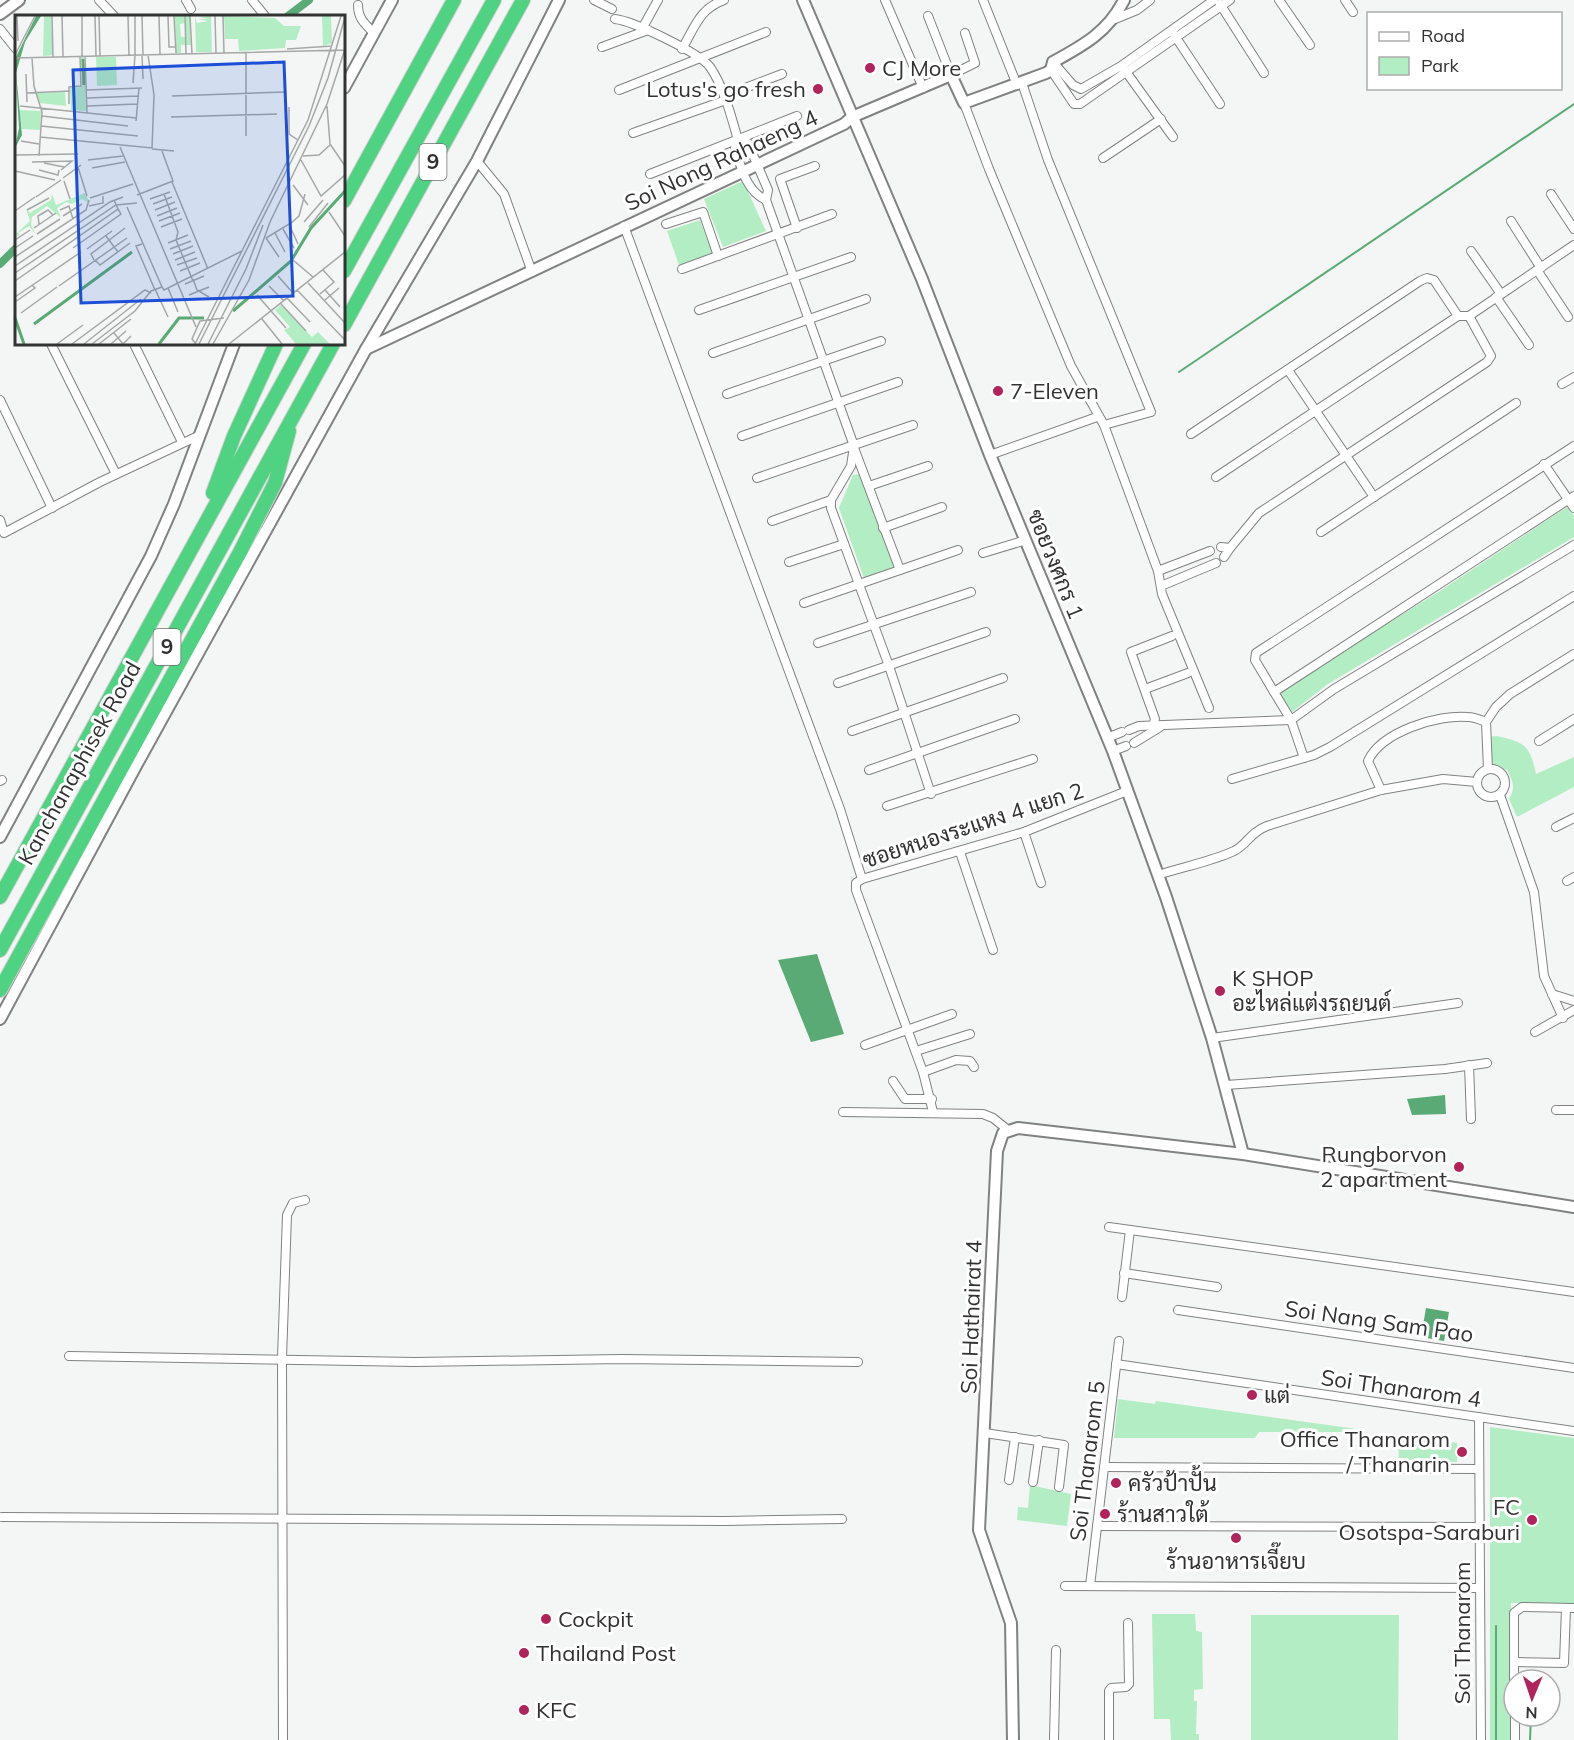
<svg xmlns="http://www.w3.org/2000/svg" width="1574" height="1740" font-family="Mulish,Sarabun,sans-serif">
<style>
.green{fill:#b3edc3}
.water{fill:#5aaa75}
.lines{fill:none;stroke-linecap:round;stroke-linejoin:round}
.stream{stroke:#5aaa75;stroke-width:2}
.canal{stroke:#5aaa75;stroke-width:8}
.street-casing{stroke:#808280;stroke-width:10}
.secondary-casing{stroke:#808280;stroke-width:14}
.highway-casing{stroke:#d2d2d2;stroke-width:16}
.street{stroke:#fff;stroke-width:8}
.secondary{stroke:#fff;stroke-width:10}
.highway{stroke:#4fd282;stroke-width:14}
.poi-dot{fill:#b1235b;stroke:#fff;stroke-width:2}
.labels{text-anchor:middle;stroke-width:6;stroke-linejoin:round;paint-order:stroke}
.shield{fill:#fff;stroke:#6f706f;stroke-width:1.5}
.shield-label{font-size:21px;font-weight:bold;fill:#313231}
.poi-label{font-size:22px;fill:#313231;stroke:#fff;text-anchor:start}
.street-label{font-size:22px;fill:#313231;stroke:#fff}
.inset-river{fill:none;stroke:#5aaa75;stroke-width:3}
.inset-road{fill:none;stroke:#a5a8a6;stroke-width:1.5}
.view{fill:#1d4ed8;fill-opacity:0.15;stroke:#1d4ed8;stroke-width:3}
.inset-edge{fill:none;stroke:#313231;stroke-width:3}
</style>
<rect width="100%" height="100%" fill="#f3f6f4"/>
<g class="green">
<polygon points="743,181 766,231 723,247 704,199"/>
<polygon points="700,220 712,253 679,265 667,231"/>
<polygon points="860,474 894,567 864,578 839,508 853,475"/>
<polygon points="1567,507 1574,516 1574,537 1328,684 1292,712 1277,692 1440,591"/>
<path d="M1497,736C1524,742 1530,745 1536,774L1574,757V787L1517,817L1509,799C1516,789 1513,780 1507,770L1486,765L1484,737Z"/>
<polygon points="1118,1399 1155,1404 1156,1401 1364,1430 1363,1432 1259,1432 1255,1438 1114,1438"/>
<polygon points="1490,1427 1574,1438 1574,1603 1511,1603 1514,1662 1514,1740 1490,1740"/>
<polygon points="1398,1434 1457,1443 1457,1462 1399,1461"/>
<polygon points="1030,1485 1071,1494 1067,1526 1017,1520 1018,1507 1028,1508"/>
<polygon points="1152,1614 1195,1614 1196,1631 1202,1632 1203,1689 1194,1690 1194,1701 1197,1701 1196,1734 1199,1734 1199,1740 1171,1740 1170,1719 1154,1719"/>
<polygon points="1251,1615 1399,1615 1398,1740 1251,1740"/>
</g>
<g class="water">
<polygon points="817,954 844,1034 811,1042 778,960"/>
<polygon points="1445,1095 1446,1114 1412,1115 1407,1099"/>
<polygon points="1426,1308 1449,1312 1444,1341 1421,1337"/>
</g>
<g class="lines">
<g class="stream">
<polyline points="1179,372 1574,104"/>
<polyline points="1532,1680 1532,1678"/>
<polyline points="1496,1740 1496,1626"/>
<polyline points="1530,1740 1531,1716"/>
</g>
<g class="canal">
<polyline points="288,16 309,0"/>
<polyline points="0,264 16,248"/>
</g>
<defs>
<g id="street">
<polyline points="99,0 114,16"/>
<polyline points="186,0 191,9"/>
<polyline points="252,0 265,16"/>
<polyline points="594,0 612,9"/>
<polyline points="885,0 923,88"/>
<polyline points="983,0 1017,85"/>
<polyline points="1279,0 1310,45"/>
<polyline points="1345,0 1353,12"/>
<polyline points="1220,4 1264,73"/>
<path d="M358,5C358,19 365,24 374,33"/>
<polyline points="928,16 951,75 975,63 965,33"/>
<path d="M615,19C633,21 700,53 710,67C724,87 731,116 738,140L735,148C741,167 746,191 766,200"/>
<polyline points="1115,19 1137,10 1150,0"/>
<polyline points="643,27 658,0"/>
<polyline points="0,29 16,49"/>
<polyline points="1173,33 1220,104"/>
<polyline points="602,47 648,30"/>
<path d="M682,49C695,27 699,9 724,0"/>
<polyline points="1053,62 1073,85 1081,89 1121,66 1214,0"/>
<polyline points="1124,69 1173,137"/>
<polyline points="1051,70 1074,104 1080,104 1230,0"/>
<polyline points="1022,83 1048,160 1151,412 1104,425"/>
<polyline points="619,90 766,32"/>
<polyline points="724,96 782,74"/>
<polyline points="964,103 989,169 1071,366 1104,425 1158,571 1162,594 1209,708"/>
<polyline points="633,133 726,100"/>
<polyline points="738,140 748,143 768,190 766,200 854,446 851,466 831,500 831,508 889,666 931,794"/>
<polyline points="1103,158 1161,119"/>
<polyline points="477,161 504,194 532,272"/>
<polyline points="650,174 797,116"/>
<polyline points="1551,194 1574,229"/>
<polyline points="1511,221 1541,268"/>
<polyline points="666,224 703,212 718,256"/>
<polyline points="624,226 840,809 862,879"/>
<polyline points="797,228 780,179 815,166"/>
<polyline points="1471,251 1501,294"/>
<polyline points="682,269 832,214"/>
<polyline points="1537,270 1568,317"/>
<polyline points="1496,297 1529,345"/>
<polyline points="699,310 851,257"/>
<polyline points="51,344 116,474"/>
<polyline points="134,344 182,442"/>
<polyline points="713,353 866,299"/>
<polyline points="1288,370 1374,497"/>
<polyline points="1562,384 1574,377"/>
<polyline points="727,394 881,341"/>
<polyline points="0,400 52,508"/>
<polyline points="1191,434 1420,281 1427,278 1434,280 1458,316"/>
<polyline points="742,436 898,382"/>
<polyline points="854,448 900,570"/>
<polyline points="990,455 1097,417"/>
<polyline points="1544,464 1574,508"/>
<polyline points="1216,477 1458,316 1469,316 1574,245"/>
<polyline points="757,478 913,425"/>
<polyline points="869,486 928,466"/>
<polyline points="0,520 4,533 100,482 198,436"/>
<polyline points="772,521 831,500"/>
<polyline points="883,528 942,507"/>
<polyline points="1321,532 1516,403"/>
<polyline points="1221,547 1230,548 1224,557"/>
<polyline points="1230,548 1259,513 1487,362 1491,356 1469,316"/>
<polyline points="983,553 1026,540"/>
<polyline points="789,562 844,544"/>
<polyline points="1158,571 1210,551"/>
<polyline points="1161,586 1216,563"/>
<polyline points="804,603 958,550"/>
<polyline points="818,643 971,592"/>
<polyline points="838,683 986,632"/>
<polyline points="1145,689 1188,673"/>
<polyline points="1274,692 1255,660 1256,653 1574,446"/>
<polyline points="1153,727 1155,719 1131,652 1172,636"/>
<polyline points="1129,730 1139,726 1291,720 1334,689 1574,545"/>
<polyline points="852,731 1003,678"/>
<polyline points="1107,738 1122,732"/>
<polyline points="1539,741 1574,719"/>
<polyline points="1134,743 1160,727"/>
<polyline points="1113,751 1126,746"/>
<polyline points="1304,758 1291,720 1274,692 1574,496"/>
<circle cx="1491" cy="783" r="14"/>
<polyline points="1488,769 1486,722 1496,707 1510,694 1574,654"/>
<polyline points="869,770 1015,719"/>
<polyline points="1232,779 1314,755 1330,747 1574,596"/>
<polyline points="0,781 2,780"/>
<path d="M1381,790L1368,761C1381,732 1438,714 1468,717C1474,717 1481,720 1486,722"/>
<polyline points="1500,795 1534,892 1544,976 1563,1018"/>
<polyline points="887,806 1033,759"/>
<polyline points="1556,827 1574,818"/>
<polyline points="1024,832 1041,883"/>
<polyline points="960,852 993,950"/>
<path d="M1158,875C1182,867 1210,862 1234,851C1248,844 1249,833 1267,826L1381,790L1443,779L1477,782"/>
<polyline points="1567,881 1574,877"/>
<polyline points="1552,994 1574,1001"/>
<polyline points="1535,1032 1574,1010"/>
<polyline points="1212,1038 1458,1003"/>
<polyline points="865,1045 952,1014"/>
<polyline points="916,1051 970,1034"/>
<polyline points="1469,1065 1471,1119"/>
<polyline points="923,1072 956,1060 970,1061 974,1067"/>
<polyline points="893,1081 905,1099 932,1099"/>
<polyline points="1226,1085 1445,1069 1487,1063"/>
<polyline points="1556,1110 1574,1110"/>
<polyline points="843,1112 983,1114 993,1118 1008,1130"/>
<polyline points="933,1112 923,1072 856,890 856,883 862,879 1024,832 1127,791"/>
<polyline points="1109,1227 1574,1292"/>
<polyline points="1124,1273 1217,1287"/>
<polyline points="1122,1297 1130,1230"/>
<polyline points="1178,1310 1574,1368"/>
<polyline points="69,1356 415,1362 622,1359 858,1362"/>
<polyline points="1116,1364 1574,1431"/>
<polyline points="1479,1417 1481,1740"/>
<polyline points="985,1433 1064,1445 1059,1487"/>
<polyline points="1104,1467 1479,1469"/>
<polyline points="1009,1480 1015,1437"/>
<polyline points="1033,1482 1039,1440"/>
<polyline points="2,1517 725,1521 842,1519"/>
<polyline points="1097,1526 1479,1527"/>
<polyline points="1065,1586 1480,1588"/>
<polyline points="1090,1586 1119,1341"/>
<polyline points="1514,1662 1564,1663 1566,1608"/>
<polyline points="1514,1680 1514,1613 1522,1607 1574,1608"/>
<polyline points="1515,1716 1515,1740"/>
<polyline points="283,1740 282,1358 287,1215 293,1203 305,1200"/>
<polyline points="1054,1740 1056,1650"/>
<polyline points="1109,1740 1109,1691 1111,1688 1126,1687 1129,1684 1128,1623"/>
</g>
<g id="secondary">
<polyline points="803,0 922,279 990,455 1113,751 1166,897 1212,1038 1243,1154"/>
<polyline points="0,14 19,0"/>
<polyline points="344,88 392,0"/>
<path d="M366,349L844,124L852,117L951,75L964,103L1046,73L1051,70L1053,62C1084,45 1108,32 1124,0"/>
<polyline points="0,837 151,556 174,504 234,344"/>
<polyline points="0,1019 137,764 366,349 477,161 559,0"/>
<polyline points="1013,1740 1011,1623 979,1530 997,1151 1003,1133 1018,1128 1243,1154 1574,1207"/>
</g>
<g id="highway">
<polyline points="344,201 454,0"/>
<polyline points="344,271 494,0"/>
<polyline points="344,325 523,0"/>
<polyline points="213,493 234,436 276,344"/>
<polyline points="0,897 304,344"/>
<polyline points="0,950 333,344"/>
<polyline points="0,990 240,552 275,483 289,431"/>
</g>
</defs>
<use href="#street" class="street-casing"/>
<use href="#secondary" class="secondary-casing"/>
<use href="#highway" class="highway-casing"/>
<use href="#street" class="street"/>
<use href="#secondary" class="secondary"/>
<use href="#highway" class="highway"/>
</g>
<g class="poi-dot">
<circle cx="870" cy="68" r="6"/>
<circle cx="818" cy="89" r="6"/>
<circle cx="998" cy="391" r="6"/>
<circle cx="1220" cy="991" r="6"/>
<circle cx="1459" cy="1167" r="6"/>
<circle cx="1252" cy="1395" r="6"/>
<circle cx="1462" cy="1452" r="6"/>
<circle cx="1116" cy="1483" r="6"/>
<circle cx="1105" cy="1514" r="6"/>
<circle cx="1532" cy="1520" r="6"/>
<circle cx="1236" cy="1538" r="6"/>
<circle cx="546" cy="1619" r="6"/>
<circle cx="524" cy="1653" r="6"/>
<circle cx="524" cy="1710" r="6"/>
</g>
<g class="labels">
<g class="shield">
<rect x="419.5" y="144" width="27" height="36" rx="4.5"/>
<rect x="153.5" y="629" width="27" height="36" rx="4.5"/>
</g>
<g class="shield-label">
<text x="433" y="169">9</text>
<text x="167" y="654">9</text>
</g>
<g class="poi-label">
<text x="882" y="76">CJ More</text>
<text x="806" y="97" text-anchor="end">Lotus's go fresh</text>
<text x="1010" y="399">7-Eleven</text>
<text x="1232" y="986">K SHOP<tspan x="1232" dy="25">อะไหล่แต่งรถยนต์</tspan></text>
<text x="1447" y="1162" text-anchor="end">Rungborvon<tspan x="1447" dy="25">2 apartment</tspan></text>
<text x="1264" y="1403">แต่</text>
<text x="1450" y="1447" text-anchor="end">Office Thanarom<tspan x="1450" dy="25">/ Thanarin</tspan></text>
<text x="1128" y="1491">ครัวป้าปั้น</text>
<text x="1520" y="1515" text-anchor="end">FC<tspan x="1520" dy="25">Osotspa-Saraburi</tspan></text>
<text x="1117" y="1522">ร้านสาวใต้</text>
<text x="1236" y="1569" text-anchor="middle">ร้านอาหารเจี๊ยบ</text>
<text x="558" y="1627">Cockpit</text>
<text x="536" y="1661">Thailand Post</text>
<text x="536" y="1718">KFC</text>
</g>
<g class="street-label">
<text transform="translate(721 160) rotate(-25)" y="8">Soi Nong Rahaeng 4</text>
<text transform="translate(1056 564) rotate(68)" y="8">ซอยวงศกร 1</text>
<text transform="translate(79 763) rotate(-61)" y="8">Kanchanaphisek Road</text>
<text transform="translate(973 825) rotate(-18)" y="8">ซอยหนองระแหง 4 แยก 2</text>
<text transform="translate(971 1317) rotate(-88)" y="8">Soi Hathairat 4</text>
<text transform="translate(1379 1321) rotate(8)" y="8">Soi Nang Sam Pao</text>
<text transform="translate(1401 1388) rotate(8)" y="8">Soi Thanarom 4</text>
<text transform="translate(1087 1461) rotate(-83)" y="8">Soi Thanarom 5</text>
<text transform="translate(1462 1633) rotate(-90)" y="8">Soi Thanarom</text>
</g>
</g>
<g transform="translate(15 15)">
<rect width="330" height="330" fill="#f3f6f4"/>
<path d="M29,1H36L38,40L28,41ZM160,1H169L170,8L165,9L166,22H171V1H175L176,30H166V38H161ZM180,1L182,8L193,6L183,4H194L183,2L196,1L197,37H181ZM209,1L260,3L269,11H286L281,25H271L270,33L224,36L223,24H210ZM307,1H316L317,28L308,31ZM66,42H69L71,96L56,95L55,73L67,72ZM81,42H101L102,70L82,71ZM50,77L51,91L25,88L21,78ZM4,95L26,96L25,115L7,114ZM70,178L75,189L67,184L56,189L51,187L42,193L46,203L32,191L17,202L16,210L21,220L14,211L3,218L5,221L0,220L15,206L11,194L15,198L36,185L37,179L41,190ZM266,290L297,322L303,317L315,329H281L269,315L275,312L260,295Z" fill="#b3edc3"/>
<path d="M21,1H26L10,27L1,58L7,120L0,133L4,113L0,44Z" fill="#5aaa75"/>
<path class="inset-river" d="M68,44L69,70M218,296L276,246L296,213L330,176M0,303L9,329M19,309L117,237M144,329L164,303H189"/>
<path class="inset-road" d="M2,1L3,26M37,1L38,42M47,1L48,42M80,1L81,41M84,1L85,41M113,1L114,40M127,1L128,40M144,1L145,39M153,1L154,32H160M159,1L161,38M170,1L171,39M175,1L177,39M200,1L201,38M208,1L209,38M272,34L317,31M231,37V121M0,40L20,1M120,40V1M127,40L128,64M67,41V1M70,41L72,98M0,43L330,35M17,43L19,71L27,97L24,141M11,59L12,87M118,68L120,40M71,75L127,73M54,76V72L66,71L65,41M11,78L54,76V89M157,81L270,77M72,83L123,81M5,91L121,103M72,91L122,89M312,91L315,129L330,151M274,92V119L283,125M27,101L113,111M156,102L262,99M121,106L124,73M26,111L123,121M25,122L137,133L139,80L133,40M6,126L24,129M105,132L181,312M137,134L159,136M0,140L63,139M288,141L304,140L315,130M73,145L108,141M286,145L306,181L330,160M17,147L57,146L46,155M29,148L49,152M63,152L72,181M77,153L110,147M24,155L43,160L44,155M0,156L40,165M48,163L66,150M49,166L55,184M157,167L193,254M278,170L293,190M149,179L163,217L161,225L178,266M122,180L158,166L147,136M21,182L46,165M75,183L118,169M135,184L155,177M138,189L157,182M74,191L88,188V181M112,192L147,272M12,195L34,183M45,195L54,191L58,204M140,195L160,187M0,196L20,182M314,197L330,221M48,201L67,189M142,201L162,193M144,206L165,198M289,207L308,185M24,209L23,201L33,195L38,200M275,209L284,201L290,179M146,212L167,204M294,212L313,188M19,213L41,198M268,214L279,233M260,218L270,237M22,219L45,204M91,221L103,237M251,223L274,209L283,229M251,223L264,242M0,225L15,215M153,228L173,220M127,229L121,231L140,275M0,233L18,221M58,233L106,199L103,194M72,234L97,216M155,234L176,226M158,239L178,231M0,242L71,195L74,185M79,245L76,239L110,213M80,245L85,250L115,228M160,245L180,237M278,245L298,262M162,250L182,243M0,251L95,187L108,182M165,256L185,248M0,258L101,190L122,188M263,261L278,278M178,264L182,275L194,282M0,266L103,194L99,185M293,268L330,308M170,269L189,261M44,271L112,223M254,271L269,286M153,273L163,297M140,274L153,302M282,275L330,325M310,275L325,292M305,279L319,267L308,255M174,280L194,272M242,280L271,313M0,282L66,237M272,283L295,307M310,285L324,273M0,287L20,273L17,270M266,289L291,316M6,298L42,272M247,304L267,329M99,318L108,329L116,321M180,328L177,324L185,306L209,303M42,329L68,310M57,329L130,275L136,278M69,329L126,284M77,329L120,296L136,276L147,272L149,275L227,236M84,329L116,304M96,329L111,316M180,329L293,105L326,1M184,329L294,111L313,63L330,2M193,329L231,254L248,210M198,329L234,265L255,207L312,89L330,34M214,329L330,237"/>
<path class="view" d="M269,47L278,281L66,288L58,55Z"/>
<rect width="330" height="330" class="inset-edge"/>
</g>
<rect x="1367" y="12" width="195" height="78" fill="#ffffff" stroke="#adadad" stroke-width="1.5"/>
<rect x="1379" y="32" width="30" height="9" fill="#ffffff" stroke="#adadad" stroke-width="1.5"/>
<text x="1421" y="42" font-size="18" fill="#313231">Road</text>
<rect x="1379" y="57" width="30" height="18" fill="#b3edc3" stroke="#adadad" stroke-width="1.5"/>
<text x="1421" y="72" font-size="18" fill="#313231">Park</text>
<g transform="translate(1532 1698) rotate(182)"><circle r="28" fill="#ffffff" stroke="#adadad" stroke-width="1.5"/>
<path d="M0-4.5L10 22L0 15L-10 22Z" fill="#b1235b"/>
<text y="-9" font-size="16" font-weight="bold" text-anchor="middle" fill="#313231">N</text>
</g>
</svg>
